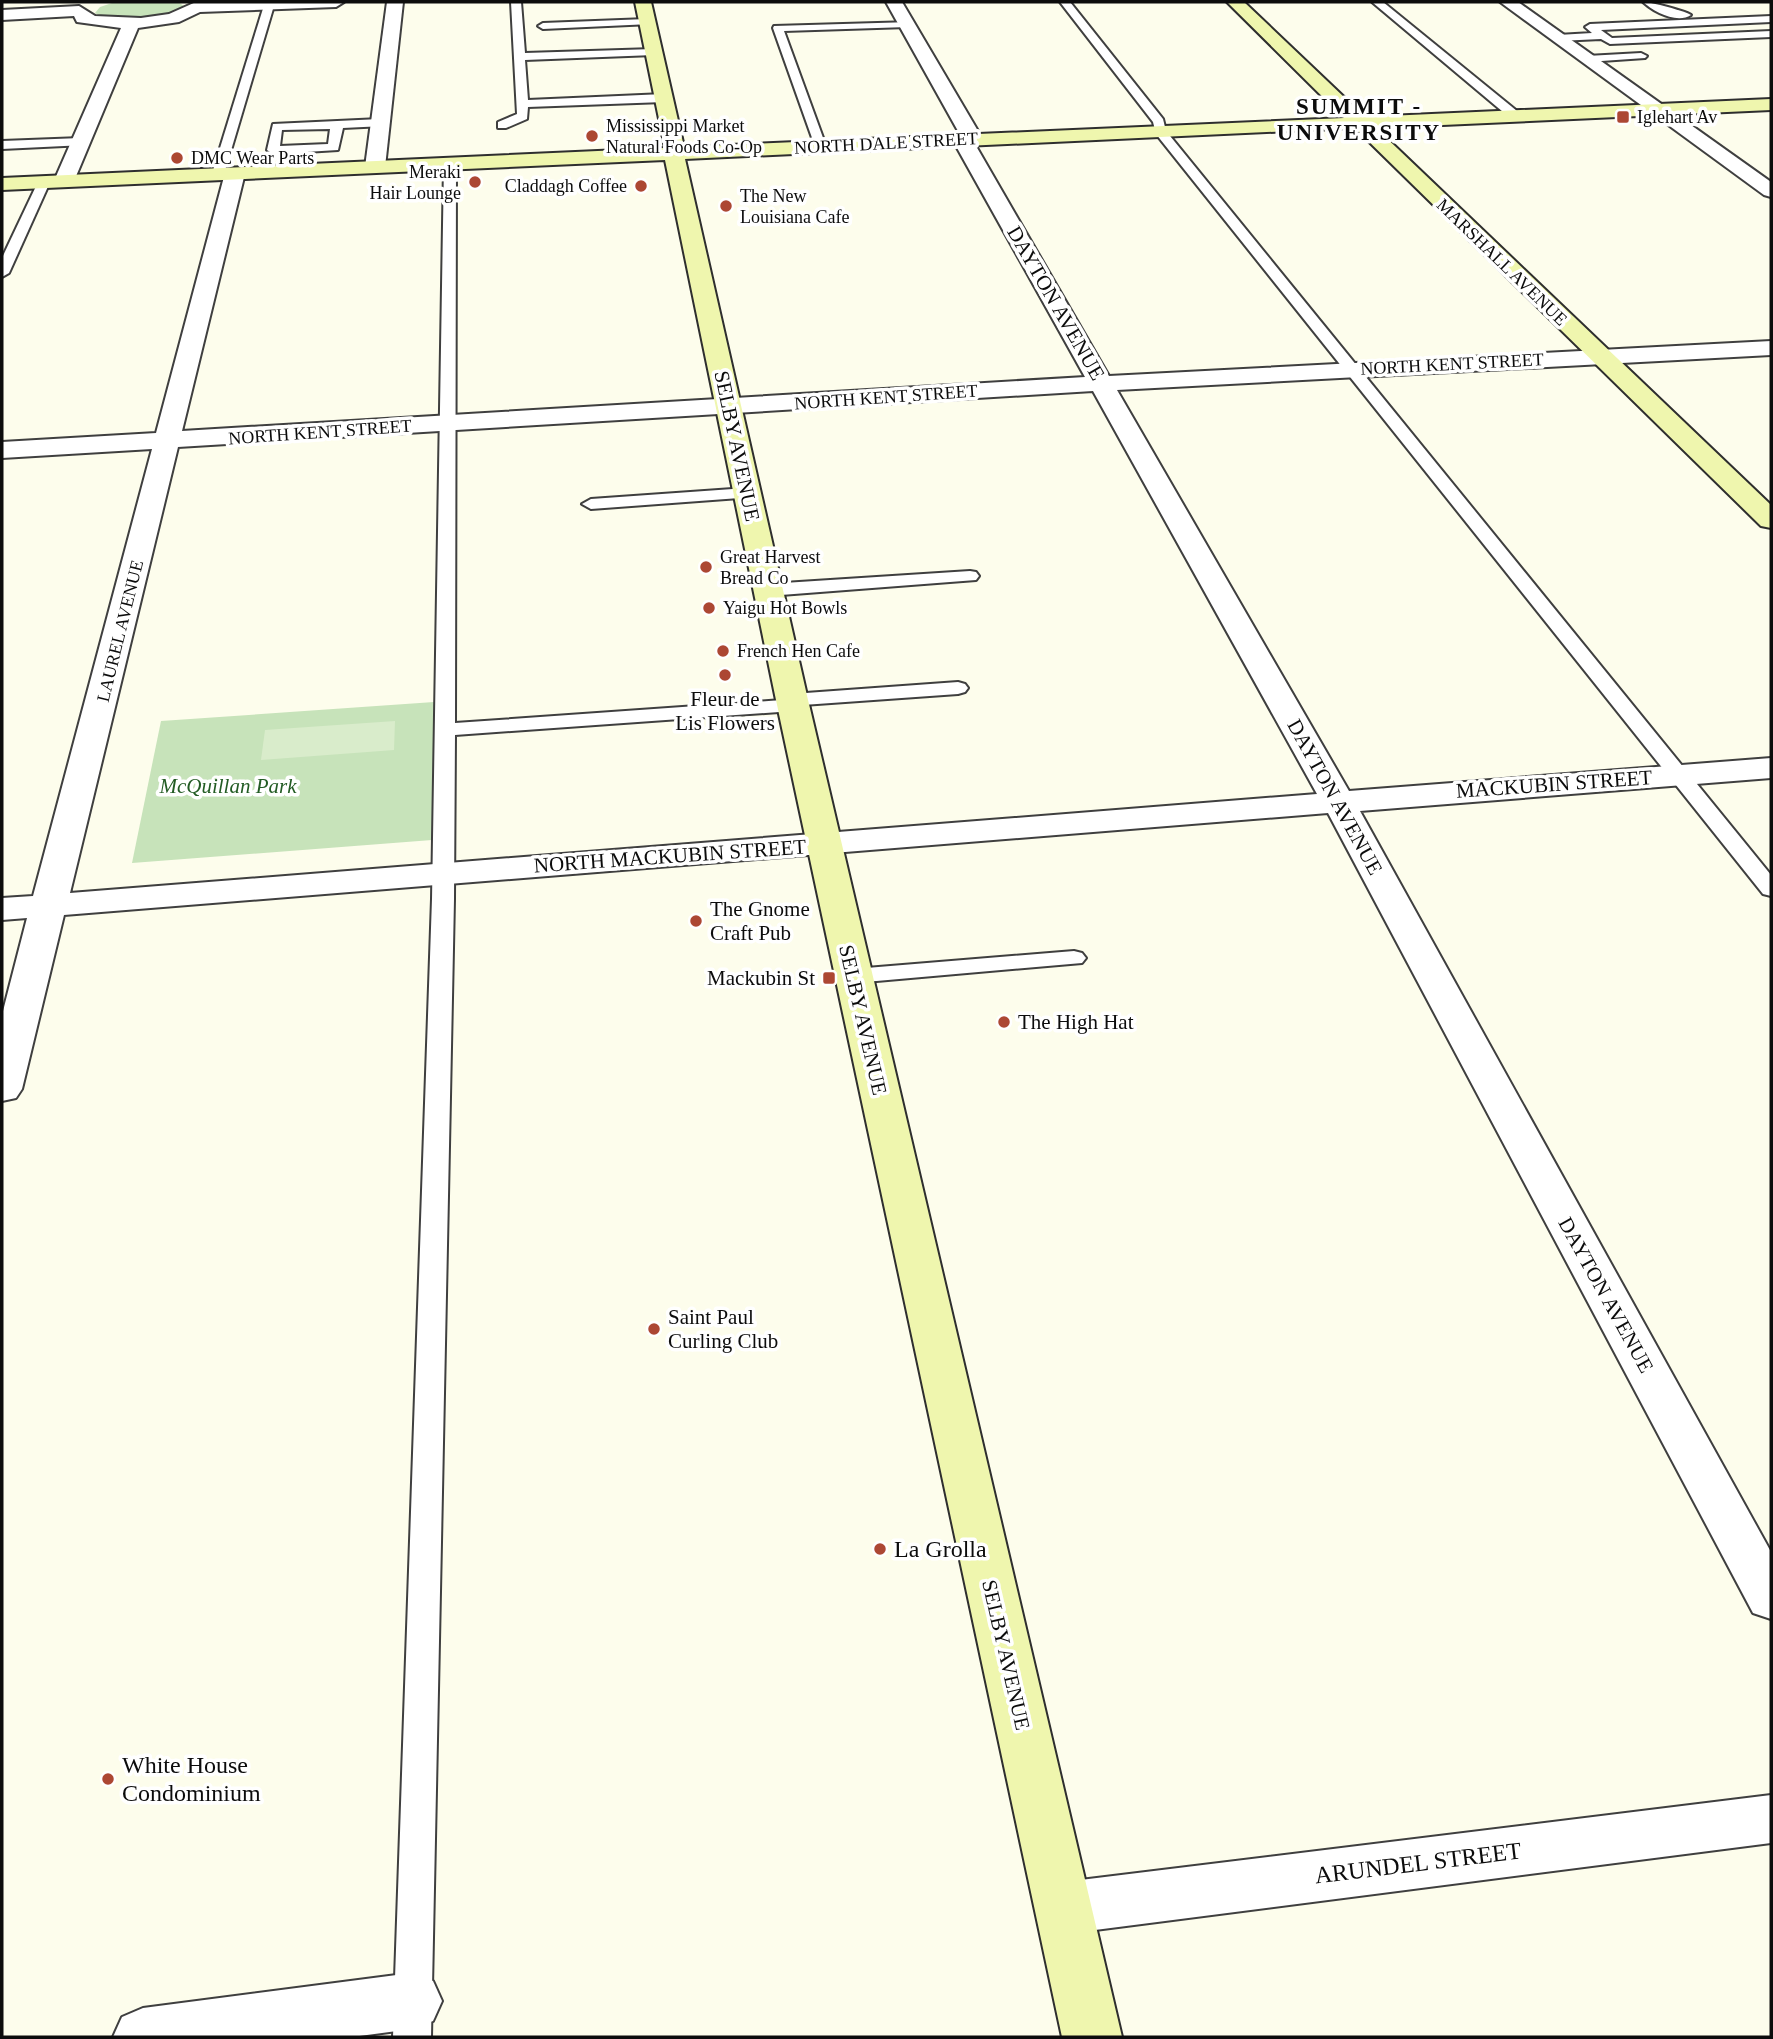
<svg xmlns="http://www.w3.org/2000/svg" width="1773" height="2039" font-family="Georgia,serif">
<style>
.green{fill:#c7e3ba}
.pitch{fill:#d9eccb}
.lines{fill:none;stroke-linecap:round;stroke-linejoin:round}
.lane-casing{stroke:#3f3f3f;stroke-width:4}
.street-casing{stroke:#3f3f3f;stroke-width:4}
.secondary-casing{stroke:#2e2e2e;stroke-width:4}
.lane{fill:#fff;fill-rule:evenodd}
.street{fill:#fff;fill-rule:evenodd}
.secondary{fill:#eff6ae;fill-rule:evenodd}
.poi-dot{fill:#ac4733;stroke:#fff;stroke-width:2.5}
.labels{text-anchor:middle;stroke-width:7;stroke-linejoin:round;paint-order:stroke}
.far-poi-label{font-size:18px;fill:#0c0c0c;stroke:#fff;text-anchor:start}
.far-street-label{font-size:18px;fill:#0c0c0c;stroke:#fff}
.street-label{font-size:21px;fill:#0c0c0c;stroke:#fff}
.poi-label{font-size:21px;fill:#0c0c0c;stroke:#fff;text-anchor:start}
.park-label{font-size:21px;font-style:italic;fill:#235c24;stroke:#fff}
.far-district-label{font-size:23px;font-weight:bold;letter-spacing:2px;fill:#0c0c0c;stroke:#fff}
.near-poi-label{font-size:24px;fill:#0c0c0c;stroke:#fff;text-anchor:start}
.near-street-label{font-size:24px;fill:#0c0c0c;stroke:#fff}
</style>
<rect width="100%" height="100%" fill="#fdfdec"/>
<g class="green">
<path d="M115,2H178L184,6C173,21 110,24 95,13L100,7Z"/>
<polygon points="434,702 432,840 132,863 161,721"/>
</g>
<polygon class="pitch" points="395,721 394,750 261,760 265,730"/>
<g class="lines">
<defs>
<g id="lane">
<polygon points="265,2 275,2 224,174 223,177 213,177 212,174"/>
<polygon points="511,2 521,2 525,53 654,49 660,52 654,55 525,60 528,100 664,94 670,98 664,102 528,107 527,119 506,128 498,128 498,122 517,114"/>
<polygon points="1060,2 1070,2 1163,119 1166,131 1771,875 1771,896 1763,894 1156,134 1153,122"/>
<polygon points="1372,2 1383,2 1517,111 1517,117 1509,117"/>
<path d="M1643,2C1651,2 1685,11 1691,15C1677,24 1654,12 1643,2Z"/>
<polygon points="1771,16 1771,22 1601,30 1612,38 1771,31 1771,37 1610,44 1601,39 1558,41 1553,38 1558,35 1592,33 1585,27 1590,24"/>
<polygon points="647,19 651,20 651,24 543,29 538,26 543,23"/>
<polygon points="912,22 912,26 908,27 784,31 826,146 824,149 816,149 773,28 774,26"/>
<polygon points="1641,53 1647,56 1645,58 1587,62 1581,59 1587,56"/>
<path d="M380,119L384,120V126L343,128L338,150L273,154L267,150L273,124ZM330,129L328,144L280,146L282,130Z"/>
<polygon points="81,138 85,139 85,145 2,149 2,141"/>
<polygon points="450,160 456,164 455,723 782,700 792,694 958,682 965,684 968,688 965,692 958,694 803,705 793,711 455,735 454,899 431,2037 393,2037 432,899 444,164"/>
<polygon points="44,178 50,182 9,273 2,277 2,258 38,182"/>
<polygon points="747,488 756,493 753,497 591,509 582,504 591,499"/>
<polygon points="970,571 976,572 979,576 976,580 768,596 759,590 768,584"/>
<polygon points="1074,951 1082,953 1086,958 1082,963 854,983 846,981 842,976 846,971 854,969"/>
</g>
<g id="street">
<polygon points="196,2 344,2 336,7 200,12 179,22 138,28 74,181 71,185 57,185 54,181 121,28 77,22 74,16 2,20 2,10 79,6 95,16 141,18 169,14"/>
<polygon points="387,2 403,2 385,167 382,171 368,171 365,167"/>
<path d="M886,2H902L978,131L976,146L1109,376L1771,341V355L1117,390L1349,791L1771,758V778L1360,811L1771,1552V1619L1753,1613L1328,813L64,915L22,1089L16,1098L2,1101V1015L27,918L2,920V898L33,896L152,449L2,458V442L156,433L225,173L228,169H242L245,173L182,431L1085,377L956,146L958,131ZM1093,391L1317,794L70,893L178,447Z"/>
<polygon points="1500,2 1518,2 1771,182 1771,197 1764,195"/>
<polygon points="1771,1795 1771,1843 1064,1934 1044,1927 1035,1908 1044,1889 1064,1882"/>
<polygon points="412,1973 433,1981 442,2001 433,2021 412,2029 352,2037 113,2037 122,2017 143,2008"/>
</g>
<polygon id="secondary" points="635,2 651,2 684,147 1344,118 1227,2 1244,2 1365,117 1771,99 1771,110 1376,128 1771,505 1771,528 1761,526 1355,128 685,159 808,700 1122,2037 1062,2037 776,700 665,160 2,190 2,178 665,148"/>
</defs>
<use href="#lane" class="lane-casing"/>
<use href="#street" class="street-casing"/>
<use href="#secondary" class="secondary-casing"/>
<use href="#lane" class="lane"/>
<use href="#street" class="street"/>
<use href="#secondary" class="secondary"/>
</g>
<g class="poi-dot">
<rect x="1616" y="110" width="14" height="14" rx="3.5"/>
<circle cx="592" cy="136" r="7"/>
<circle cx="177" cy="158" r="7"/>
<circle cx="475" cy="182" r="7"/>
<circle cx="641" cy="186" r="7"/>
<circle cx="726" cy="206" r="7"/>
<circle cx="706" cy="567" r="7"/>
<circle cx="709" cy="608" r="7"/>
<circle cx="723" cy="651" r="7"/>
<circle cx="725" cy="675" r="7"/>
<circle cx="696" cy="921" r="7"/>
<rect x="822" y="971" width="14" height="14" rx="3.5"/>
<circle cx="1004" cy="1022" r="7"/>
<circle cx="654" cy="1329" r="7"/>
<circle cx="880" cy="1549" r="7"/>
<circle cx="108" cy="1779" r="7"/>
</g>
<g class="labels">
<g class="far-poi-label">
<text x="1637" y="123">Iglehart Av</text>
<text x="606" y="132">Mississippi Market<tspan x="606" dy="21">Natural Foods Co-Op</tspan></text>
<text x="191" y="164">DMC Wear Parts</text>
<text x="461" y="178" text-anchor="end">Meraki<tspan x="461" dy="21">Hair Lounge</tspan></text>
<text x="627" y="192" text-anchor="end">Claddagh Coffee</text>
<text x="740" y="202">The New<tspan x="740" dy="21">Louisiana Cafe</tspan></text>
<text x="720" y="563">Great Harvest<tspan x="720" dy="21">Bread Co</tspan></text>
<text x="723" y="614">Yaigu Hot Bowls</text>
<text x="737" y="657">French Hen Cafe</text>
</g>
<g class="far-street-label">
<text transform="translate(886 143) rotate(-3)" y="6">NORTH DALE STREET</text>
<text transform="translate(1502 262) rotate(44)" y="6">MARSHALL AVENUE</text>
<text transform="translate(1452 364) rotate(-3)" y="6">NORTH KENT STREET</text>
<text transform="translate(886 397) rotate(-4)" y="6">NORTH KENT STREET</text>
<text transform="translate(320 432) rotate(-4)" y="6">NORTH KENT STREET</text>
<text transform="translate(120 631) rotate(-76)" y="6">LAUREL AVENUE</text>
</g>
<g class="street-label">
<text transform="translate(1056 303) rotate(60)" y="7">DAYTON AVENUE</text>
<text transform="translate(737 446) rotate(78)" y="7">SELBY AVENUE</text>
<text transform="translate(1554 784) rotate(-4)" y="7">MACKUBIN STREET</text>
<text transform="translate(1335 797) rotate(61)" y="7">DAYTON AVENUE</text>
<text transform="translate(670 856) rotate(-4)" y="7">NORTH MACKUBIN STREET</text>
<text transform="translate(863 1020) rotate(77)" y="7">SELBY AVENUE</text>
<text transform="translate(1606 1295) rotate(61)" y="7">DAYTON AVENUE</text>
<text transform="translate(1006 1655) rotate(77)" y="7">SELBY AVENUE</text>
</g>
<g class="poi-label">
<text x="725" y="706" text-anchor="middle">Fleur de<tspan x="725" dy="24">Lis Flowers</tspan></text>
<text x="710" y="916">The Gnome<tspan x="710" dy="24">Craft Pub</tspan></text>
<text x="815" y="985" text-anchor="end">Mackubin St</text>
<text x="1018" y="1029">The High Hat</text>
<text x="668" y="1324">Saint Paul<tspan x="668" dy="24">Curling Club</tspan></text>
</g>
<g class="park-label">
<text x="228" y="793">McQuillan Park</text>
</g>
<g class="far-district-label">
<text x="1359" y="114">SUMMIT -<tspan x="1359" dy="26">UNIVERSITY</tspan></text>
</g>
<g class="near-poi-label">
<text x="894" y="1557">La Grolla</text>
<text x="122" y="1773">White House<tspan x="122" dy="28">Condominium</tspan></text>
</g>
<g class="near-street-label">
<text transform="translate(1418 1863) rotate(-7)" y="8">ARUNDEL STREET</text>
</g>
</g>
<rect width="1773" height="2039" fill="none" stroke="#0c0c0c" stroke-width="7"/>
</svg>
